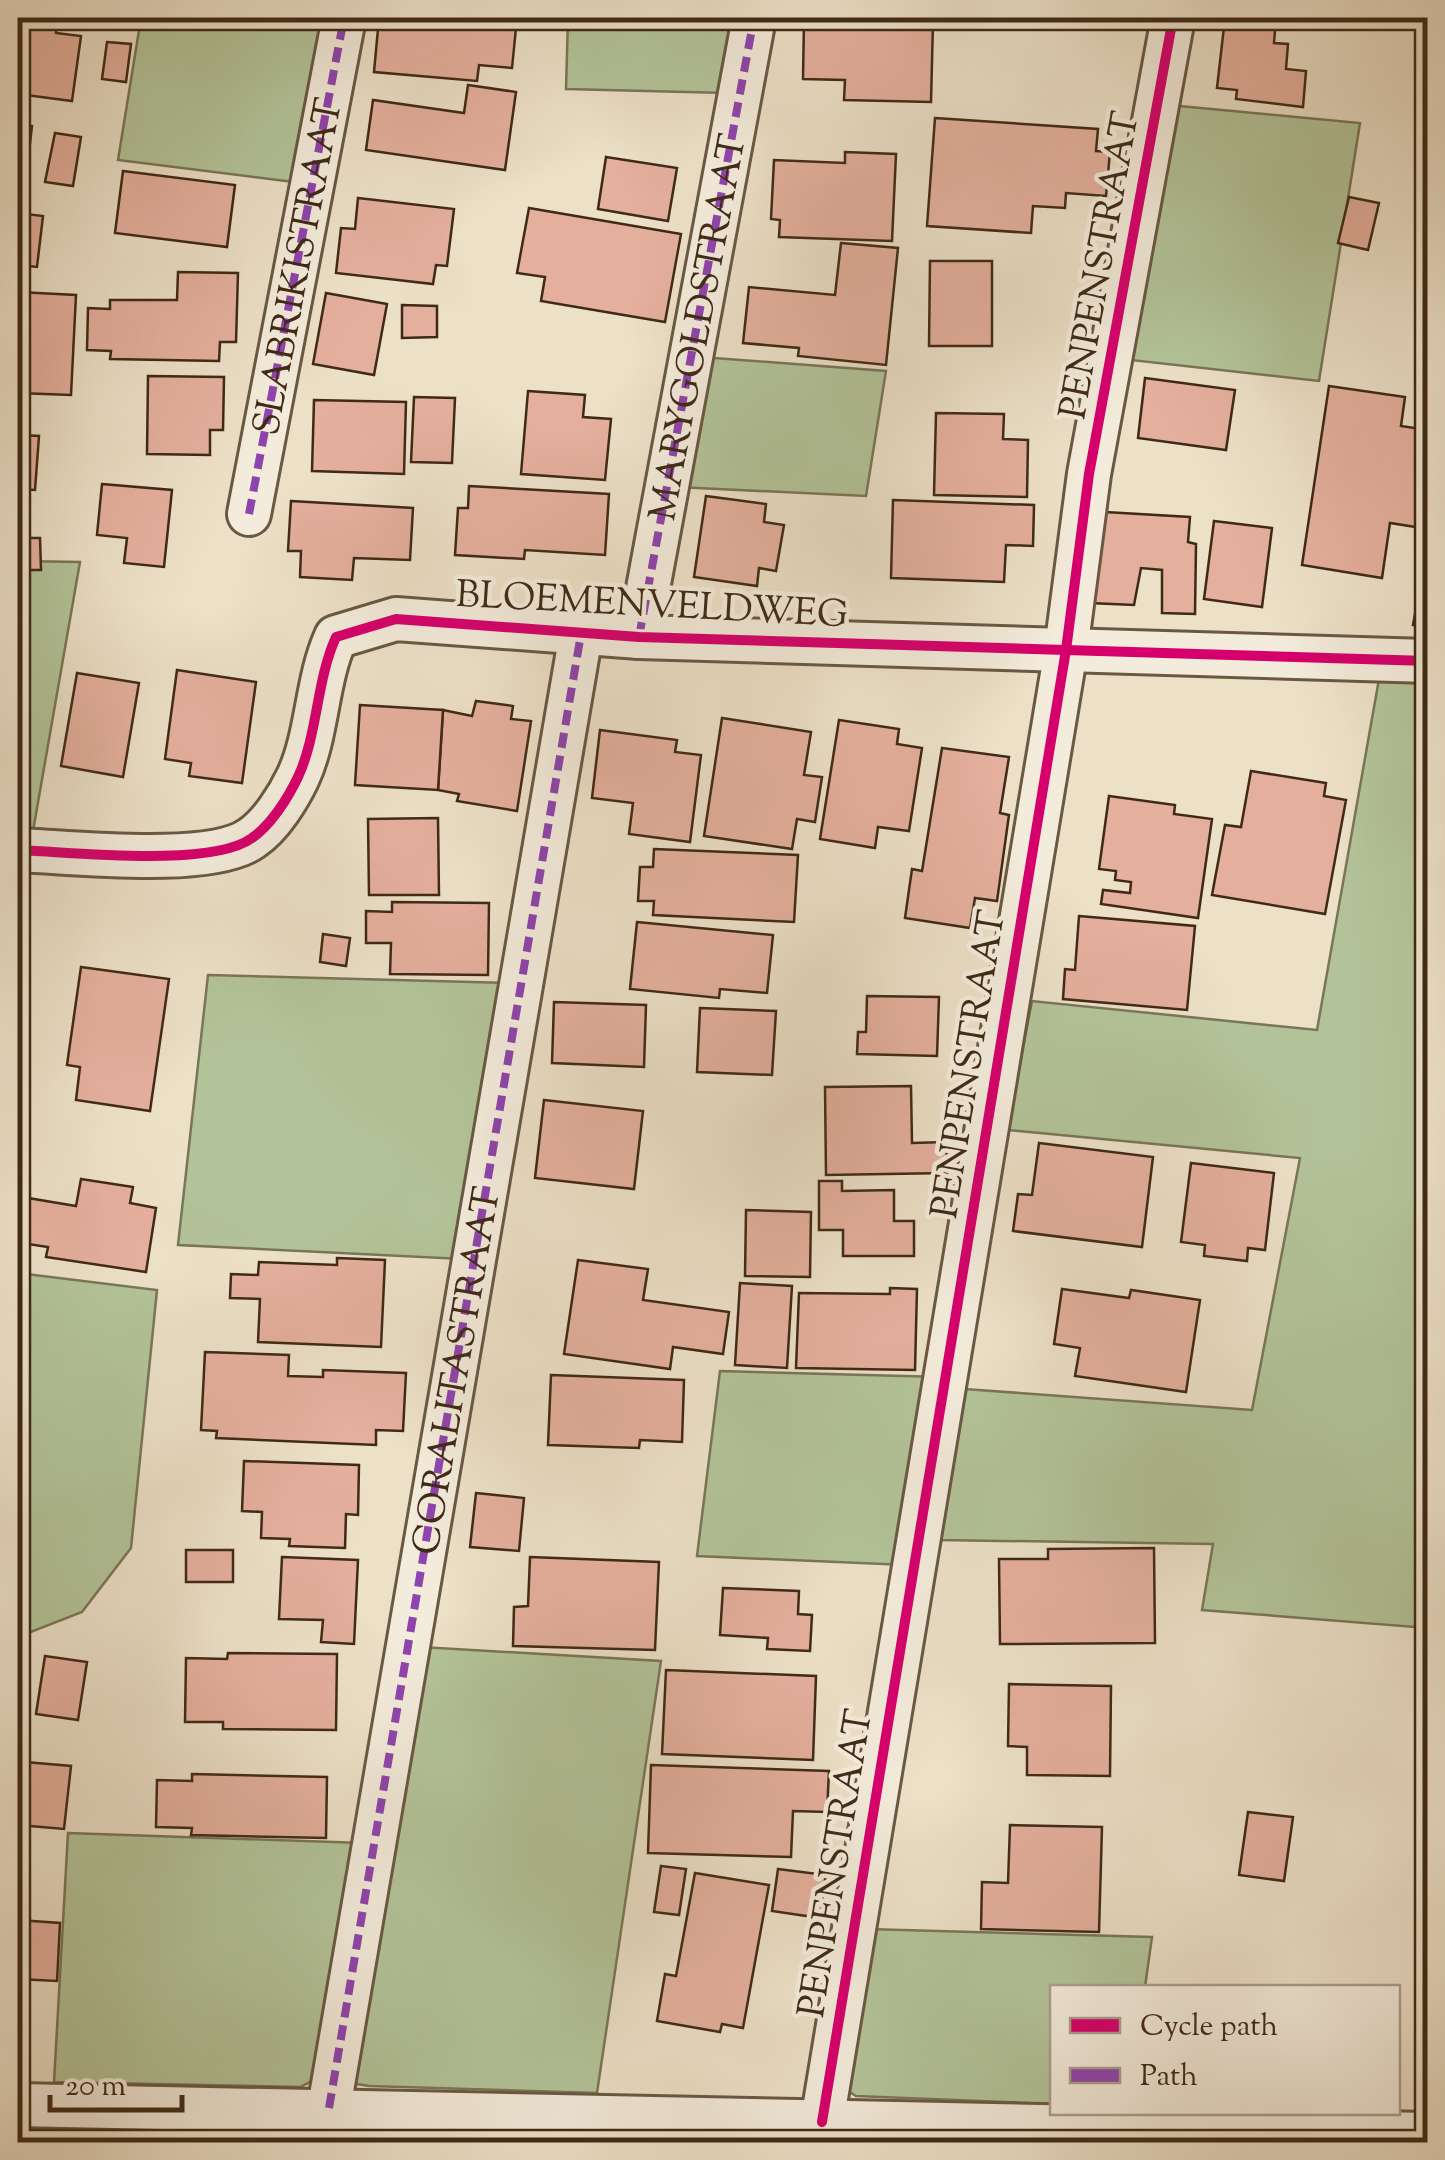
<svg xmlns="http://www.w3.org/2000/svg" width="1445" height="2160" font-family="'Sorts Mill Goudy',serif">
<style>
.green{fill:#b3c399;stroke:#797658;stroke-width:2.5}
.building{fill:#e4af9d;stroke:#3f2a17;stroke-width:2.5}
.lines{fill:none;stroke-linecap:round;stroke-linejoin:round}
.minor-casing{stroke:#6a5843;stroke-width:48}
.minor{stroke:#f3ebdb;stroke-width:42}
.quiet{stroke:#8e44ad;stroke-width:8;stroke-dasharray:15 8;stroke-linecap:butt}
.cycleway-casing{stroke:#f3ebdb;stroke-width:16}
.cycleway{stroke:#d6006c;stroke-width:10}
.labels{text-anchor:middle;stroke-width:9;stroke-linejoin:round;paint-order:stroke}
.street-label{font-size:38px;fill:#3f2a17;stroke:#f3ebdb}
</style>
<rect width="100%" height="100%" fill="#ece0c7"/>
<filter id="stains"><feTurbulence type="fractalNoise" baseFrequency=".002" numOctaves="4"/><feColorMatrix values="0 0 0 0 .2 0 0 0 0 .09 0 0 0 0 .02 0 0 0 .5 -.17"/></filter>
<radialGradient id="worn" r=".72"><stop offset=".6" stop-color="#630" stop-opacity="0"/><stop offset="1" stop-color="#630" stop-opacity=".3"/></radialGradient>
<g class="green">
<polygon points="141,18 333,18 302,183 118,160"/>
<polygon points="568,18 742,18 726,93 566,89"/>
<polygon points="1169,105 1360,123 1319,381 1122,359"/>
<polygon points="701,357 886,371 866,496 677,487"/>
<polygon points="18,561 80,562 33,831 18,831"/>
<polygon points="1379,679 1427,680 1427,1628 1202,1610 1213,1544 939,1540 965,1389 1252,1410 1300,1158 1007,1130 1032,1001 1317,1030"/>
<polygon points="208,975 510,983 462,1259 178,1245"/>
<polygon points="18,1273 157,1290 131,1548 82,1612 18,1637"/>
<polygon points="720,1371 941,1377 906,1565 697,1556"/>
<polygon points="421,1647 661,1661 597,2093 369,2086 357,2084 350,2076"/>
<polygon points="68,1833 362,1843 318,2078 300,2087 54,2082"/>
<polygon points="867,1929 1152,1937 1145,1987 1052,1988 1052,2104 856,2096 845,2089"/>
</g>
<g class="building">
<polygon points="18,18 57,23 56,33 81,36 72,101 18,94"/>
<polygon points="379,18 471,21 471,18 517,18 512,68 479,65 477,81 374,72"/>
<polygon points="1225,18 1276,19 1274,43 1288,44 1286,69 1306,71 1303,107 1236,99 1237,90 1217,88"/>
<polygon points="804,20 933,22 931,102 844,100 845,80 803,79"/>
<polygon points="107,42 131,44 126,82 102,79"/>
<polygon points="468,85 516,92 505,170 366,150 373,100 464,113"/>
<polygon points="935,118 1098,129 1096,151 1110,152 1106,196 1066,193 1065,208 1033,206 1031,233 927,226"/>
<polygon points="18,124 32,126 26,177 18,176"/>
<polygon points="55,133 81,137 73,186 45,182"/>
<polygon points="845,152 896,154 892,241 779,237 780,220 771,219 774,160 845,163"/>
<polygon points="606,157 677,168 668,221 598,209"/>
<polygon points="123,171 235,185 227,247 115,233"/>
<polygon points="1349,197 1379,203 1368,250 1338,243"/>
<polygon points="358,198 454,209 447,266 436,265 433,284 336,273 341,228 355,229"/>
<polygon points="529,208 681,234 665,322 541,301 545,277 517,273"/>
<polygon points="18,213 43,216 37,267 18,265"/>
<polygon points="841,243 898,248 886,365 798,356 799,348 743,343 749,287 835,295"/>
<polygon points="930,261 992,261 992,346 929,346"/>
<polygon points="178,272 238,273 236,342 220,342 219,361 110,359 111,351 87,350 88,308 110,309 110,300 177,300"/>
<polygon points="18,292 76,295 71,395 18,393"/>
<polygon points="326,293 387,304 374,375 313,364"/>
<polygon points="402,305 437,306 437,337 402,338"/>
<polygon points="148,376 224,377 223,430 210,430 210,455 147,454"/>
<polygon points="1145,378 1235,390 1226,450 1138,438"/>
<polygon points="1329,386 1405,397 1401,426 1428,430 1422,528 1390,523 1382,578 1302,565"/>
<polygon points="528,391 585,395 583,417 611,419 605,480 521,474"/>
<polygon points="414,397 455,398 452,463 411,462"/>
<polygon points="314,400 406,402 404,474 312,471"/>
<polygon points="18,404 26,405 23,435 39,436 35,490 18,489"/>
<polygon points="936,413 1004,414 1003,439 1028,440 1027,497 934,495"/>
<polygon points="102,484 172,490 164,567 124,563 127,538 97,535"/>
<polygon points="469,486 609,494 605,555 525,550 524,559 455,555 458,508 468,508"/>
<polygon points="706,496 766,504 764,522 784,525 776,571 759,568 757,586 694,577"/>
<polygon points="893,500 1034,505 1033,546 1006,545 1004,582 891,578"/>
<polygon points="291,501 413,508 410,560 354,558 352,580 300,577 301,551 288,551"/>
<polygon points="1105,512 1190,517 1188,542 1196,544 1195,614 1162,613 1162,570 1141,568 1134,605 1090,603"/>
<polygon points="1214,521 1272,528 1262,607 1204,599"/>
<polygon points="18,538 40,538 41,570 18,570"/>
<polygon points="1428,543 1428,628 1413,625"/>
<polygon points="177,670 256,682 242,783 189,776 191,763 165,759"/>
<polygon points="77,673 139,683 123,777 61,766"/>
<polygon points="476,701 513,706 511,719 531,721 517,811 457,801 459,794 438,790 443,710 472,716"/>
<polygon points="360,705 443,710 438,790 355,785"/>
<polygon points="722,718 811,732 804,775 822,777 815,822 797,819 792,849 704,836"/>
<polygon points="839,720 899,729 897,744 922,748 909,831 878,827 875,848 820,839"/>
<polygon points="600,730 677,740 675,752 701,755 690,842 629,834 633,803 592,798"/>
<polygon points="942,748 1009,757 1000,813 1009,815 997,901 975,898 970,928 905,918 912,869 922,871"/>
<polygon points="1251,771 1326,783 1324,796 1346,800 1325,914 1212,895 1225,825 1241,827"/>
<polygon points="1109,796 1175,805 1174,814 1212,819 1198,918 1101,904 1103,890 1130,893 1131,882 1115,880 1116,871 1099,869"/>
<polygon points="438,818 439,895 369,895 368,819"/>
<polygon points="654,849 798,855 794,922 653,915 654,901 638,901 640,867 653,867"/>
<polygon points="392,902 489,903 488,975 390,974 391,943 366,943 366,911 392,912"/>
<polygon points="1079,916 1195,926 1187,1010 1063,999 1065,969 1075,970"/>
<polygon points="637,922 773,935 767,993 720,989 719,998 630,989"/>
<polygon points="323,934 350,938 346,966 320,962"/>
<polygon points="81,967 169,979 150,1111 76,1100 80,1067 67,1065"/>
<polygon points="867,996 939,997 937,1056 857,1054 858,1032 866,1032"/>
<polygon points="554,1002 646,1005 644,1067 552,1063"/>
<polygon points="700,1008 776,1011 772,1075 697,1072"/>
<polygon points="911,1086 912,1143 947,1142 947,1173 826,1175 825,1087"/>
<polygon points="544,1100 643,1111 634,1189 535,1178"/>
<polygon points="1039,1143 1153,1157 1142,1247 1013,1231 1018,1194 1032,1195"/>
<polygon points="1191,1163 1274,1173 1265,1250 1248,1248 1247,1261 1204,1256 1205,1245 1181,1242"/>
<polygon points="81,1179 133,1187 130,1203 156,1208 146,1272 46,1257 48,1247 21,1243 28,1198 76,1206"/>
<polygon points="819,1181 842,1181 842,1191 894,1190 894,1221 914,1221 914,1256 843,1256 843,1230 819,1230"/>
<polygon points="746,1210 811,1212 810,1277 745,1276"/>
<polygon points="337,1258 385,1260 381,1347 258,1342 260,1299 230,1298 231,1274 258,1275 259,1262 337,1265"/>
<polygon points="578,1260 648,1269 643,1300 729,1312 723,1354 673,1347 670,1369 564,1354"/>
<polygon points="740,1283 792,1286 787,1368 735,1365"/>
<polygon points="890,1288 917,1289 915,1370 796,1368 799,1293 890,1294"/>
<polygon points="1062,1289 1129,1298 1131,1290 1200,1300 1186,1392 1075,1376 1080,1348 1054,1344"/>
<polygon points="205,1352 289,1355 288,1376 323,1377 323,1370 406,1373 403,1431 376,1430 376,1445 216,1438 217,1431 201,1430"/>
<polygon points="551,1375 684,1380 682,1442 640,1440 639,1448 548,1445"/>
<polygon points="244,1461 359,1465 358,1515 346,1514 345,1548 289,1546 290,1539 261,1538 262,1512 242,1511"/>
<polygon points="476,1493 524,1498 519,1551 470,1547"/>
<polygon points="1154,1548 1155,1643 1000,1644 999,1559 1048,1559 1048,1549"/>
<rect x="186" y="1550" width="47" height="32"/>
<polygon points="282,1557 358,1560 354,1644 321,1642 323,1620 279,1619"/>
<polygon points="530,1557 659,1562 655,1650 513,1646 514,1607 528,1606"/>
<polygon points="723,1588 799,1591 798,1614 812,1615 810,1651 767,1649 768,1638 720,1635"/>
<polygon points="228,1653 337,1654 336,1730 223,1729 223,1722 185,1722 186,1658 227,1659"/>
<polygon points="45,1656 87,1662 78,1720 36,1714"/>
<polygon points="666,1670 816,1676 813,1760 662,1754"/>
<polygon points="1009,1684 1111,1686 1110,1776 1027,1775 1027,1747 1008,1746"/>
<polygon points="18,1698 29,1700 19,1757 18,1757"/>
<polygon points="25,1762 71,1766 64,1829 19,1825"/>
<polygon points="651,1765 829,1771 827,1812 793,1811 791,1857 648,1853"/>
<polygon points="192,1774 327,1777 326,1838 191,1835 192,1828 156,1827 157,1780 192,1781"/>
<polygon points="1248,1812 1293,1817 1284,1881 1239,1875"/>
<polygon points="1010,1825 1102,1827 1099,1932 981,1929 982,1882 1008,1883"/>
<polygon points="661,1866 686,1869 679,1915 654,1912"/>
<polygon points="778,1869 826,1875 820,1918 772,1911"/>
<polygon points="695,1873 769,1885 743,2028 722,2024 720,2032 657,2021 665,1974 676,1976"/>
<polygon points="18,1920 60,1923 57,1981 18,1979"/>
</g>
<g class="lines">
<defs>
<g id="minor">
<path id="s1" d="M249,514L344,18"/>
<path id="s2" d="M639,637L754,18"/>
<path d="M18,850C71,852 211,868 252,838C271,825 288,798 298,777C318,734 316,681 336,637L396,619L639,637L1428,661"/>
<polyline points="18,2105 1428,2134"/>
<path id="s3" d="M329,2108L581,634"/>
<polyline points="822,2122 1066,650 1089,474 1173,18"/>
</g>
</defs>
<use href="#minor" class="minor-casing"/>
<use href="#minor" class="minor"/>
<g class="quiet">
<polyline points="249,514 344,18"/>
<polyline points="639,637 754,18"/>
<polyline points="329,2108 581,634"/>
</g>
<defs>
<g id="cycleway">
<path d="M18,850C71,852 211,868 252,838C271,825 288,798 298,777C318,734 316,681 336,637L396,619L639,637L1428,661"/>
<polyline points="822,2122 1066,650 1089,474 1173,18"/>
</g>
</defs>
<use href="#cycleway" class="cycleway-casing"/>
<use href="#cycleway" class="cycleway"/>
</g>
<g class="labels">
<g class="street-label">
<text transform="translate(1098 265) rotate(-80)" y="13">PENPENSTRAAT</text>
<text dy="13" stroke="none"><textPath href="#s1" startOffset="252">SLABRIKISTRAAT</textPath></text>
<text dy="13" stroke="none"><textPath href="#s2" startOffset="315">MARYGOLDSTRAAT</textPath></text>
<text transform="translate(652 603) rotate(3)" y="13">BLOEMENVELDWEG</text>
<text transform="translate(967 1064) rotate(-81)" y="13">PENPENSTRAAT</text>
<text dy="13" stroke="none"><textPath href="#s3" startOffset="748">CORALITASTRAAT</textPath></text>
<text transform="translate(834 1863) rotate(-81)" y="13">PENPENSTRAAT</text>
</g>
</g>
<rect width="1445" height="2160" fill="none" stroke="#ece0c7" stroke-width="60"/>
<rect x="20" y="20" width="1405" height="2120" fill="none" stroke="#3f2a17" stroke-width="5"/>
<rect x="30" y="30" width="1385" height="2100" fill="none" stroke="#3f2a17" stroke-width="2.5"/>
<rect x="1050" y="1985" width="350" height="130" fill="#f3ebdb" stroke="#ab9e8d" stroke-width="2.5"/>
<rect x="1070" y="2018" width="50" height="15" fill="#d6006c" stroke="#ab9e8d" stroke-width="2.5"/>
<text x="1140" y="2035" font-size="30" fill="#3f2a17">Cycle path</text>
<rect x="1070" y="2068" width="50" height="15" fill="#8e44ad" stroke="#ab9e8d" stroke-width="2.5"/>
<text x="1140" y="2085" font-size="30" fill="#3f2a17">Path</text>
<path d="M50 2095v15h132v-15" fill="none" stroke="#3f2a17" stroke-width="5"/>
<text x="65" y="2095" font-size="30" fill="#3f2a17" stroke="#f3ebdb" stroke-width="8" paint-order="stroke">20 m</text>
<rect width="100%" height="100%" filter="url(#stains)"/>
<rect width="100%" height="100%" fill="url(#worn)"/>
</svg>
